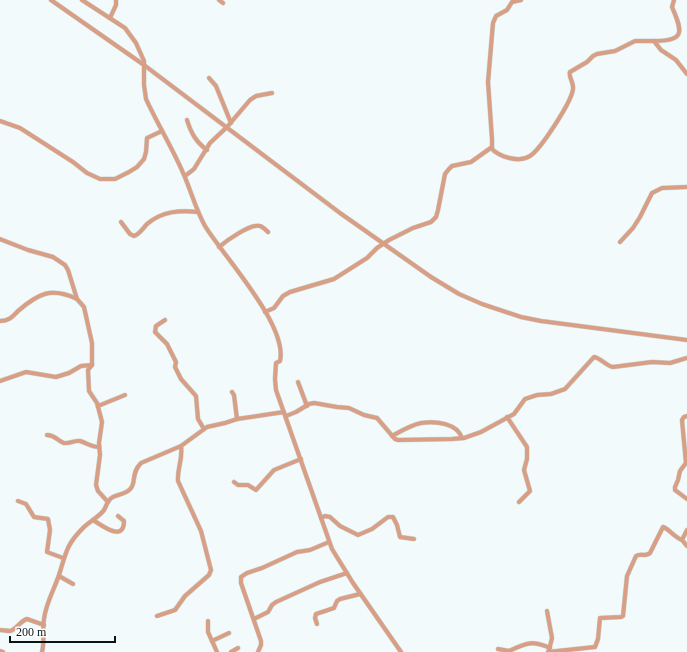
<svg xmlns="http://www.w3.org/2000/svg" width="687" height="652" font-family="Georgia,serif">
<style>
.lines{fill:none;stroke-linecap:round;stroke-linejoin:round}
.street-casing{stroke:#ced6d8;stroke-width:5}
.street{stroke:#d89f84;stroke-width:4}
</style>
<rect width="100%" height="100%" fill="#f3fafc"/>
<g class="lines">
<defs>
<g id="street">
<polyline points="51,0 144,65 340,213 431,277 459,294 482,304 521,317 541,321 687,340"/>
<path d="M82,0L125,28L136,43L144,61V85L146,99C158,125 173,149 184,175C191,191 196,210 205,226C224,257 288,325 280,361L276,363L275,379L276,390L332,549L353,583L401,652"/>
<polyline points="219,0 223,3"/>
<path d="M674,0L672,7C683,32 685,41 654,41L661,50L676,60L687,74"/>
<polyline points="110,18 116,5 116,0"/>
<polyline points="209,78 216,86 231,123"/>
<path d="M187,120C191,133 196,142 207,150"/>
<polyline points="0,121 20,128 73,162 87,173 100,179 115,179 129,172 137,167 144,159 146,152 147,138 162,131"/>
<path d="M491,148C499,157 519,163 530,156C541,149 572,101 573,89C574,82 568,77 570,72L587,62L593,56L597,54L615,51L635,41H654"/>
<polyline points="185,176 194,169 210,143 227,127 250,100 256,96 272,93"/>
<path d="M121,222L130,234L134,236C140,234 143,228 147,224C162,211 180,210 198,212"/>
<polyline points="0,239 28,250 53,257 65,265 68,270 77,299 84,307 92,343 92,365 88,370 89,391 97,403 102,422 99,443 100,455 96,485 98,491 108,502"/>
<polyline points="620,242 633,228 640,217 652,193 662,188 687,187"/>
<path d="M219,247C226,241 251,223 260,226C263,227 266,230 268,232"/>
<polyline points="265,312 274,308 283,296 290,292 334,279 367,258 377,248 389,240 413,228 431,222 436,217 438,210 445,174 449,169 452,166 471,162 492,147 492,139 488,82 493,23 496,16 507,10 512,2 521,0"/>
<polyline points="165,320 156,326 155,332 167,344 176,362 175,367 181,379 196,396 198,419 204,429"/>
<path d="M0,321C9,321 12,317 18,311C39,293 51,287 77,299"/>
<polyline points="0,381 26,372 56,377 69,373 81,366 92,365"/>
<polyline points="298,382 307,406"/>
<polyline points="232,392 234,395 237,419"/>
<polyline points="98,406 125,395"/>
<path d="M286,416L296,412L309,404L314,403L337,407L349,408L364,415L377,418L395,439L398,440L452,439L464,438L481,432L514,414L525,399L537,395L551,394L565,389L594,357C601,358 606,366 613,367L652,362L670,363L687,358"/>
<polyline points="687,416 684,417 682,420 686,463 680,471 678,480 675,487 675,490 687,499"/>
<polyline points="507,417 527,447 527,459 524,470 530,491 519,502"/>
<path d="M47,435C56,435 57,441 64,443C70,444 75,440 80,441C87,443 91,447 99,447"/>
<path d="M392,436C401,431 411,425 421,423C436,421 457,423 462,438"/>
<polyline points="234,482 238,485 248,485 256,490 274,470 301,459"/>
<polyline points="18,501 26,504 34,517 48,519 50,530 47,552 63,558"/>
<polyline points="321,518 325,516 330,517 340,526 358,535 372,529 388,517 393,517 397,525 400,537 414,539"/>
<path d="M93,520C101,525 124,543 124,521L118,516"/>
<polyline points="687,530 682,540 687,546"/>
<polyline points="59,576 73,584"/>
<polyline points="547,611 552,638 549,650"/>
<path d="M157,616L175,610L185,596L209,575L211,570L201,531L178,481C177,468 183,460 181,446"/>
<polyline points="254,619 268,612 272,605 276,602 320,582 347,573"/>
<polyline points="208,621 208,632 217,652"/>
<polyline points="317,624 315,618 316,614 334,608 337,601 340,599 360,594"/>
<path d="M0,630C3,630 7,631 10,631C16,630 20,621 27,619L44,625"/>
<polyline points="212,641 229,633"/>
<path d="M498,649L509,651C526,643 532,640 550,648"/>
<polyline points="0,651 3,652"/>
<path d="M42,652C45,641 42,630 44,619C46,603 54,590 59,575C66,553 66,545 83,528C90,521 99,517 104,510C107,505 107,500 113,497C119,494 127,494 131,488C136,482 131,473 141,463L181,446L207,427L225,423L237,419L284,412"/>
<polyline points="231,652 238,648"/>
<polyline points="258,652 261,645 261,641 241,583 241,577 247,573 262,568 297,552 310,550 329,542"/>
<path d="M548,652L595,647L598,639L600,618L621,617L623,616L627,576L636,556C640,553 646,557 650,553L663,527C668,528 674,537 682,540"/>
</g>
</defs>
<use href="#street" class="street-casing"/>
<use href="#street" class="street"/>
</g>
<path d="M10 636v6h105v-6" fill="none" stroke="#091619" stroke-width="2"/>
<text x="16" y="636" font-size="12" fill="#091619" stroke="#ffffff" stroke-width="3" paint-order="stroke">200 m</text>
</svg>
